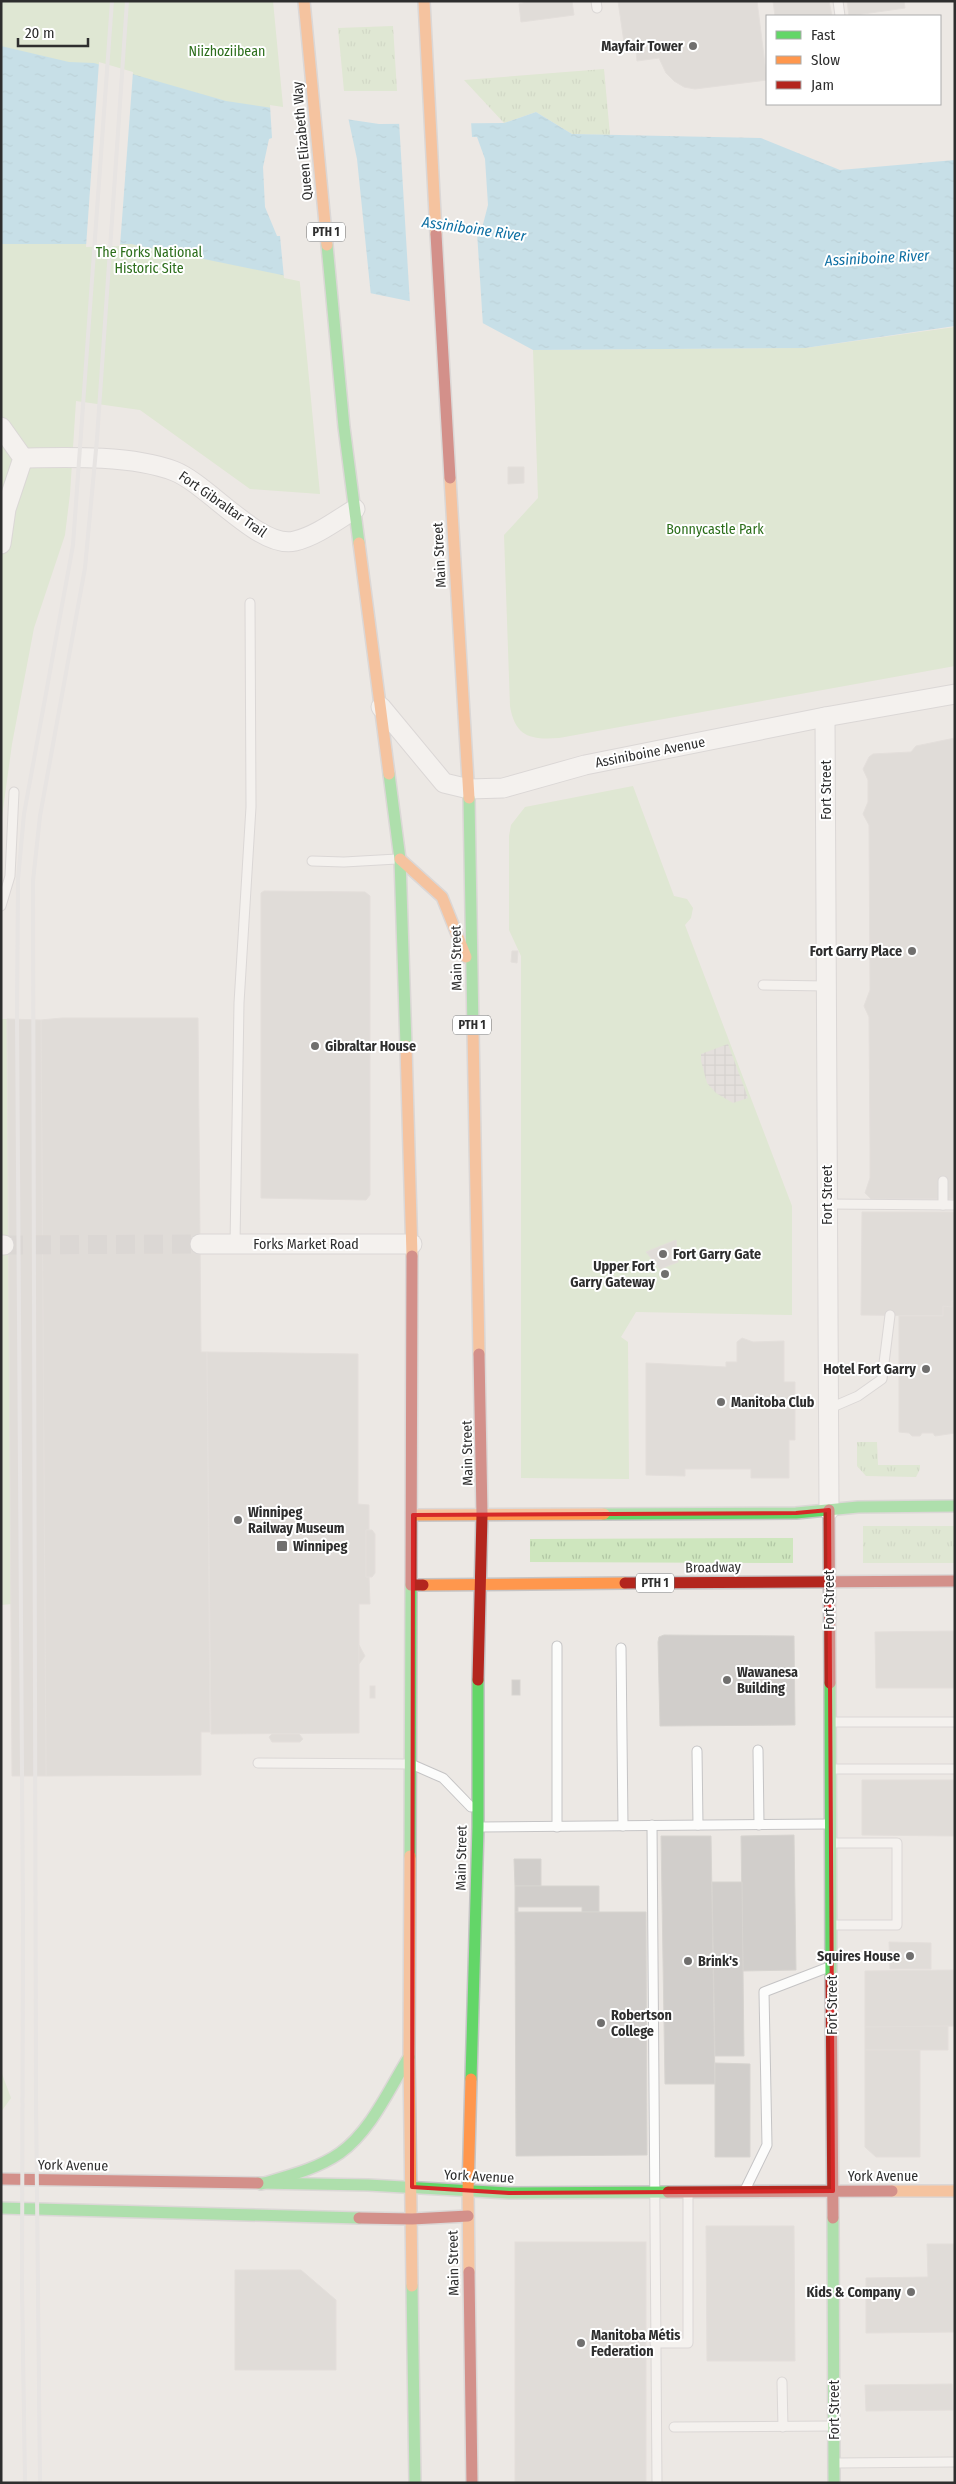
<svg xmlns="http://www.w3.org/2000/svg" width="956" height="2484" font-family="'Fira Sans Condensed',sans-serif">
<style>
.grass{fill:url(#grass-tufts)}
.park{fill:#cee6be}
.plaza{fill:url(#plaza-grid)}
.water{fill:url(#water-ripples)}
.pier{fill:#ece8e4}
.building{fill:#d1cecb;stroke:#d7d4d0}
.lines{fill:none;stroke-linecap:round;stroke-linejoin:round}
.street-tunnel{stroke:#c6c3c0;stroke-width:19;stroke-dasharray:19 9;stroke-linecap:butt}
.lane-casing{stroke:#c5c4c5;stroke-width:11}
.street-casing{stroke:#c5c4c5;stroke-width:21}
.fast-casing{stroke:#c5c4c5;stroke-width:14}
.slow-casing{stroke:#c5c4c5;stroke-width:14}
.jam-casing{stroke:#c5c4c5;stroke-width:14}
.lane{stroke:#fcfcfb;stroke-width:9}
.street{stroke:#fcfcfb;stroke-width:19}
.fast{stroke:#63d668;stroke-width:11}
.slow{stroke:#ff974d;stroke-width:11}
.jam{stroke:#b3261e;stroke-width:11}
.rail{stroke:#dfdfe1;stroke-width:4}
.marked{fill:none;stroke:#d62828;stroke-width:4;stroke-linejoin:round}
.poi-dot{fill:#706f6e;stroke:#fff;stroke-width:2}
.labels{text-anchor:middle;stroke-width:4;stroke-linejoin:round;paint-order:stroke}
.shield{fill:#fff;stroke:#6d6d6d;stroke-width:1}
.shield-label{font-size:12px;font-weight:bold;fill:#2e2e2e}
.poi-label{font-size:14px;font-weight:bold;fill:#2e2e2e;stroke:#fff;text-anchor:start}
.park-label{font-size:14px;fill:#2c6e1b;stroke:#fff}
.street-label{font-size:14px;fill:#2e2e2e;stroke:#fff}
.water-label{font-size:15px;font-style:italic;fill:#0d6fa3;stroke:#fff}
</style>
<defs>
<pattern id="grass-tufts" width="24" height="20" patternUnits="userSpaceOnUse" patternTransform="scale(1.25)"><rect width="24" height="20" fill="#cee6be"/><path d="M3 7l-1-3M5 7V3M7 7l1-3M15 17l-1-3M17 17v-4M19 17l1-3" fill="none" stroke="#b1c6a4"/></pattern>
<pattern id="plaza-grid" width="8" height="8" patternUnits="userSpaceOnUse" patternTransform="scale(1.25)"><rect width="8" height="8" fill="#dad6d2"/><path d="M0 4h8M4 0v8" fill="none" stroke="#bbb8b5"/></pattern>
<pattern id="water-ripples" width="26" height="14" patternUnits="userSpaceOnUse" patternTransform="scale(1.25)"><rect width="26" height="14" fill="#99d6ec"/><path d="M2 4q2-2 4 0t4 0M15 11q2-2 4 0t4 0" fill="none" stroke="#84b8cb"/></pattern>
</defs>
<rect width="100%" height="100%" fill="#ece8e4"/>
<g class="grass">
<polygon points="393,26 397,91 344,91 338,28"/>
<polygon points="604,69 610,135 572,134 536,112 504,123 464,80"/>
<polygon points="857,1442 877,1442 878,1465 920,1465 920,1469 916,1477 866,1476 857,1466"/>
<rect x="863" y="1526" width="92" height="37"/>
<polygon points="793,1538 793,1563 530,1562 530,1539"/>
</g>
<g class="park">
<polygon points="1,1 273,1 320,494 250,489 140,410 76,401 70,494 65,535 34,628 12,744 1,824"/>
<path d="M955,327V666L559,738C531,740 515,737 510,706L504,535L538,498L533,350L805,348Z"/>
<polygon points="633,786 674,896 687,899 693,908 691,918 685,925 792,1206 792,1315 636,1312 621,1337 628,1342 629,1479 521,1478 521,956 509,930 509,836 511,825 525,807"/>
<polygon points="1,1019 7,1019 11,1604 1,1605"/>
<polygon points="1,2071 11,2098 1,2112"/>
</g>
<polygon class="plaza" points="728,1044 748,1098 733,1103 716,1093 707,1083 701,1061 701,1054"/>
<polygon class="water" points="1,46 69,62 94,63 226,101 379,124 504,123 536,112 572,134 761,138 840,170 955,160 955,326 805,348 533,350 462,312 131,244 1,244"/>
<g class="pier">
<polygon points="99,62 133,72 120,246 86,247"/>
<polygon points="270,105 348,117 357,159 371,296 284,278 280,236 277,236 265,207 263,167 269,139 272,138"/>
<polygon points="399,121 471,121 472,137 477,137 485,159 488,205 481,232 477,232 483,326 461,315 410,304"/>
</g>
<g class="building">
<polygon points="530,1 572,1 574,15 521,22 519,4"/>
<polygon points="618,1 757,1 767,80 695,89 684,87 674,81 666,73 659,58 637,61 636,48 625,49"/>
<polygon points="773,1 829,1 832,16 775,16"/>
<polygon points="847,1 904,1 905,8 849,16"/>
<polygon points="508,467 524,467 524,483 508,484"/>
<polygon points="955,738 955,1199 871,1199 865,1193 870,1178 870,1147 869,1017 864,1006 870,990 869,825 863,814 868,802 868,780 863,769 869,757 873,754 911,752 916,746"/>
<polygon points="264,891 365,892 370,896 370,1195 366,1200 261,1198 261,893"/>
<polygon points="512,951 518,951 517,963 511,962"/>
<polygon points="62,1018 198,1018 201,1352 207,1352 210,1732 201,1732 201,1775 46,1776 41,1020"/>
<polygon points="7,1019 41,1020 46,1776 12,1776"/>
<polygon points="862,1212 955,1212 955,1316 861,1315"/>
<polygon points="676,1240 678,1262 660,1269 646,1252"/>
<polygon points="952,1301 955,1301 953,1379 955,1379 955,1433 935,1436 933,1433 922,1433 920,1436 912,1436 909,1433 899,1432 899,1316 943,1316 943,1306 952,1307"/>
<polygon points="742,1338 753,1342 784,1341 784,1382 795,1382 795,1440 789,1440 789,1478 751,1478 751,1469 685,1469 685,1476 646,1475 646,1363 726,1367 726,1362 737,1362 737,1342"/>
<polygon points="207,1352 358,1354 358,1504 369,1505 369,1530 366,1530 366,1577 369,1577 370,1604 359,1604 359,1733 211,1734"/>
<polygon points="366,1530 372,1530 375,1534 375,1573 372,1577 366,1577"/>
<polygon points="955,1631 955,1688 876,1688 875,1632"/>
<polygon points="664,1635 794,1636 795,1725 660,1726 658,1642 659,1637"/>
<polygon points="359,1645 365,1656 359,1664"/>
<rect x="512" y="1680" width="8" height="15"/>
<rect x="370" y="1686" width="5" height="12"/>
<polygon points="272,1734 299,1734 303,1739 300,1742 272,1742 269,1737"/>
<polygon points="862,1780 955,1780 955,1836 862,1835"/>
<polygon points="794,1835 796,1970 743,1971 741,1836"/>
<polygon points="661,1836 711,1836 715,2084 665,2084"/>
<polygon points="514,1859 541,1859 541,1886 515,1886"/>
<polygon points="712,1882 742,1882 744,2056 715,2056"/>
<polygon points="515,1886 599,1886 599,1912 582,1912 582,1907 518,1907 518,1913 515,1912"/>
<polygon points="515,1912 646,1912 647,2155 516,2156"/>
<polygon points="889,1942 931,1943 931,1969 890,1969"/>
<polygon points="955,1970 955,2026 865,2027 865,1971"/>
<polygon points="948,2026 948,2050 865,2050 865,2027"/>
<polygon points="865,2050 920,2050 920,2157 876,2157 865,2147"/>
<polygon points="715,2063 750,2064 750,2157 715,2157"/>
<polygon points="706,2226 794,2226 795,2361 707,2361"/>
<rect x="515" y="2242" width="131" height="241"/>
<polygon points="927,2244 955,2244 955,2332 866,2333 866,2278 928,2277"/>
<polygon points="235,2270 301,2270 336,2300 336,2370 235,2370"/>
<polygon points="952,2384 953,2410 866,2411 865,2385"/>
</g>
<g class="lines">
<polyline class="street-tunnel" points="4,1245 200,1244"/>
<defs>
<g id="lane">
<polyline points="596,1 597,8"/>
<polyline points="838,1 840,16"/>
<polyline points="312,861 344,862 397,859"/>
<polyline points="1,906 10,876 14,792"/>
<polyline points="763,985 826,986"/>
<polyline points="943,1181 943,1205"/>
<polyline points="827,1204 955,1205"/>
<polyline points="235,1244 239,1003 251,807 250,603"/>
<polyline points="828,1409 858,1396 882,1379 890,1315"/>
<polyline points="557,1646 557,1827"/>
<polyline points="621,1648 623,1826"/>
<polyline points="833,1722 955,1722"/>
<polyline points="758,1750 759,1825"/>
<polyline points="697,1751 698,1825"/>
<polyline points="258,1763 411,1764 443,1778 471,1807"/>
<polyline points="833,1769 955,1769"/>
<polyline points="652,1825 657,2483"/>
<polyline points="481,1827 828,1824"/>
<polyline points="833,1843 897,1843 897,1925 834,1925"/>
<polyline points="746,2188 767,2145 764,1992 829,1967"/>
<polyline points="655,2343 688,2343 688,2195"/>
<polyline points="782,2382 783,2427"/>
<polyline points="674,2427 831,2426"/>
<polyline points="837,2463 955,2462"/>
</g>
<g id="street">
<polyline points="1,427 23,458 6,509 1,544"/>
<path d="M23,458C68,457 132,455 174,471C208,484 260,550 295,541C316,536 337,520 355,509"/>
<polyline points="381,707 444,783 469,789 503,788 585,765 825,717 955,694"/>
<polyline points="825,717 829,1510"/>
<polyline points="200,1244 412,1244"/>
<polyline points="1,1245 4,1245"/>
</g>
<g id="fast">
<polyline points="327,245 344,427 359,543"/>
<polyline points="389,774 400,859 406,1046"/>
<polyline points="469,798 473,1030"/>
<polyline points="604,1514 796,1513 858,1507 955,1506"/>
<polyline points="830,1683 831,1978"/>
<polyline points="410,1856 411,1585"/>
<polyline points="471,2079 478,1827 478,1680"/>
<polyline points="258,2183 368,2185 509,2193 668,2192"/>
<path d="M261,2184C288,2176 317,2169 340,2153C371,2131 389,2089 409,2057"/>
<polyline points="1,2208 359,2218"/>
<polyline points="833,2218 834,2483"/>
<polyline points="412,2286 415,2483"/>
</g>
<g id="slow">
<polyline points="304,1 327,245"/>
<polyline points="424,1 436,234"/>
<polyline points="450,478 469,798"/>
<polyline points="359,543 389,774"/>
<polyline points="400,859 442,897 466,957"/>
<polyline points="473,1030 479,1354"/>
<polyline points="406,1046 412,1256"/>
<polyline points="413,1515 604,1514"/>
<polyline points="423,1585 625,1583"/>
<polyline points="410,1856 409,2057 412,2286"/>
<polyline points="892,2191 955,2191"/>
<polyline points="469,2272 468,2191 471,2079"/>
</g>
<g id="jam">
<polyline points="436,234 450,478"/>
<polyline points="412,1256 411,1585 423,1585"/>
<polyline points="479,1354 482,1515"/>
<polyline points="829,1510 830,1683"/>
<polyline points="625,1583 955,1581"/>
<polyline points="478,1680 482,1515"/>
<polyline points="831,1978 833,2218"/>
<polyline points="1,2179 258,2183"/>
<polyline points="668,2192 892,2191"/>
<polyline points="359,2218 412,2219 468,2216"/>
<polyline points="469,2272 472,2483"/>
</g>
</defs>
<use href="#lane" class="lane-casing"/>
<use href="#street" class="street-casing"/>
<use href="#fast" class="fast-casing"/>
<use href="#slow" class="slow-casing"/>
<use href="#jam" class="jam-casing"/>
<use href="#lane" class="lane"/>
<use href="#street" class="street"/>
<use href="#fast" class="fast"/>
<use href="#slow" class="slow"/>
<use href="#jam" class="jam"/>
<g class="rail">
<polyline points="25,2483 22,2286 23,1922 17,1015 18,879 24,814 73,545 112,1"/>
<polyline points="40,2483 36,2098 33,881 40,816 85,568 97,439 127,1"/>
</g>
</g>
<path d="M0 0H956V2484H0ZM829,1510L833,2191L509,2193L412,2187L413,1515L796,1513Z" fill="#ece8e4" fill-opacity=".55" fill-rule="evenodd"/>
<path class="marked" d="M829,1510L833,2191L509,2193L412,2187L413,1515L796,1513Z"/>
<g class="poi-dot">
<circle cx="693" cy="46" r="5"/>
<circle cx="912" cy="951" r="5"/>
<circle cx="315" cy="1046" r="5"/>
<circle cx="663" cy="1254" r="5"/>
<circle cx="665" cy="1274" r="5"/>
<circle cx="926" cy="1369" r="5"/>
<circle cx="721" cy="1402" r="5"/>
<circle cx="238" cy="1520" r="5"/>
<rect x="276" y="1540" width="12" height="12" rx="2.5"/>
<circle cx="727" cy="1680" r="5"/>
<circle cx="910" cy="1956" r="5"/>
<circle cx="688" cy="1961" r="5"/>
<circle cx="601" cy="2023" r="5"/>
<circle cx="911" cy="2292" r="5"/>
<circle cx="581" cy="2343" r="5"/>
</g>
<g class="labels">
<g class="shield">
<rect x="307" y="222.5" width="38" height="19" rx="4"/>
<rect x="453" y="1015.5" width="38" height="19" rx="4"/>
<rect x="636" y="1573.5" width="38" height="19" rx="4"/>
</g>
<g class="shield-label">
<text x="326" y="236">PTH 1</text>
<text x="472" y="1029">PTH 1</text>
<text x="655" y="1587">PTH 1</text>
</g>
<g class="poi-label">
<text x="683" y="51" text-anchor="end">Mayfair Tower</text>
<text x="902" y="956" text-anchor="end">Fort Garry Place</text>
<text x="325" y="1051">Gibraltar House</text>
<text x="673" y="1259">Fort Garry Gate</text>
<text x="655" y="1271" text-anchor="end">Upper Fort<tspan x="655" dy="16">Garry Gateway</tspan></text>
<text x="916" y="1374" text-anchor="end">Hotel Fort Garry</text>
<text x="731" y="1407">Manitoba Club</text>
<text x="248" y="1517">Winnipeg<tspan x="248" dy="16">Railway Museum</tspan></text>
<text x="293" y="1551">Winnipeg</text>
<text x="737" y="1677">Wawanesa<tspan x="737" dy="16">Building</tspan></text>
<text x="900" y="1961" text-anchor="end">Squires House</text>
<text x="698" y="1966">Brink's</text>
<text x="611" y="2020">Robertson<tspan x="611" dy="16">College</tspan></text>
<text x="901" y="2297" text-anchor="end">Kids &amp; Company</text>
<text x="591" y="2340">Manitoba Métis<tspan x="591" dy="16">Federation</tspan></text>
</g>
<g class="park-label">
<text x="227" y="56">Niizhoziibean</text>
<text x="149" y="257">The Forks National<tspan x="149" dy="16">Historic Site</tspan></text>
<text x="715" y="534">Bonnycastle Park</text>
</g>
<g class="street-label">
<text transform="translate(302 141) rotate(-95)" y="5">Queen Elizabeth Way</text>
<text transform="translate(223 504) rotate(35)" y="5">Fort Gibraltar Trail</text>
<text transform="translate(439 555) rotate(-93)" y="5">Main Street</text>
<text transform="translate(650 752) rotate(-11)" y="5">Assiniboine Avenue</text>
<text transform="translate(826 790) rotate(-90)" y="5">Fort Street</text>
<text transform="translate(456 958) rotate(-91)" y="5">Main Street</text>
<text transform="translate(827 1195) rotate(-90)" y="5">Fort Street</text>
<text x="306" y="1249">Forks Market Road</text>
<text transform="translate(467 1453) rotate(-91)" y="5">Main Street</text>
<text transform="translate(713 1567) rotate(-1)" y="5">Broadway</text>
<text transform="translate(829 1600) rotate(-90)" y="5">Fort Street</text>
<text transform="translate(461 1858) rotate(-89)" y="5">Main Street</text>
<text transform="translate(832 2005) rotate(-90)" y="5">Fort Street</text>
<text transform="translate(73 2165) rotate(1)" y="5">York Avenue</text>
<text transform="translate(479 2176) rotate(3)" y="5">York Avenue</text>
<text x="883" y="2181">York Avenue</text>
<text transform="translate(453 2263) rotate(-91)" y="5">Main Street</text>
<text transform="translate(834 2410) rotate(-90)" y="5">Fort Street</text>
</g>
<g class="water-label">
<text transform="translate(474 229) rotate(8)" y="5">Assiniboine River</text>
<text transform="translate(877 258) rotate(-3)" y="5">Assiniboine River</text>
</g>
</g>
<rect width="956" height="2484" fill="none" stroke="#2e2e2e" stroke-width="5"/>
<rect x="766" y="15" width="175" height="90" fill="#ffffff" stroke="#ababab"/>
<rect x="776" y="31" width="25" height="8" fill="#63d668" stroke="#ababab"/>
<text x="811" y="40" font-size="15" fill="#2e2e2e">Fast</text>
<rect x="776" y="56" width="25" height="8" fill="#ff974d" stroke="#ababab"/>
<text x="811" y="65" font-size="15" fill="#2e2e2e">Slow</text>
<rect x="776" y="81" width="25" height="8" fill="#b3261e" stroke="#ababab"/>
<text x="811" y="90" font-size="15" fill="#2e2e2e">Jam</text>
<path d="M18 38v8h70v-8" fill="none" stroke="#2e2e2e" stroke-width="2.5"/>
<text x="25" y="38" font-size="15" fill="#2e2e2e" stroke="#ffffff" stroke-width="4" paint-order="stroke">20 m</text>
</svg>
